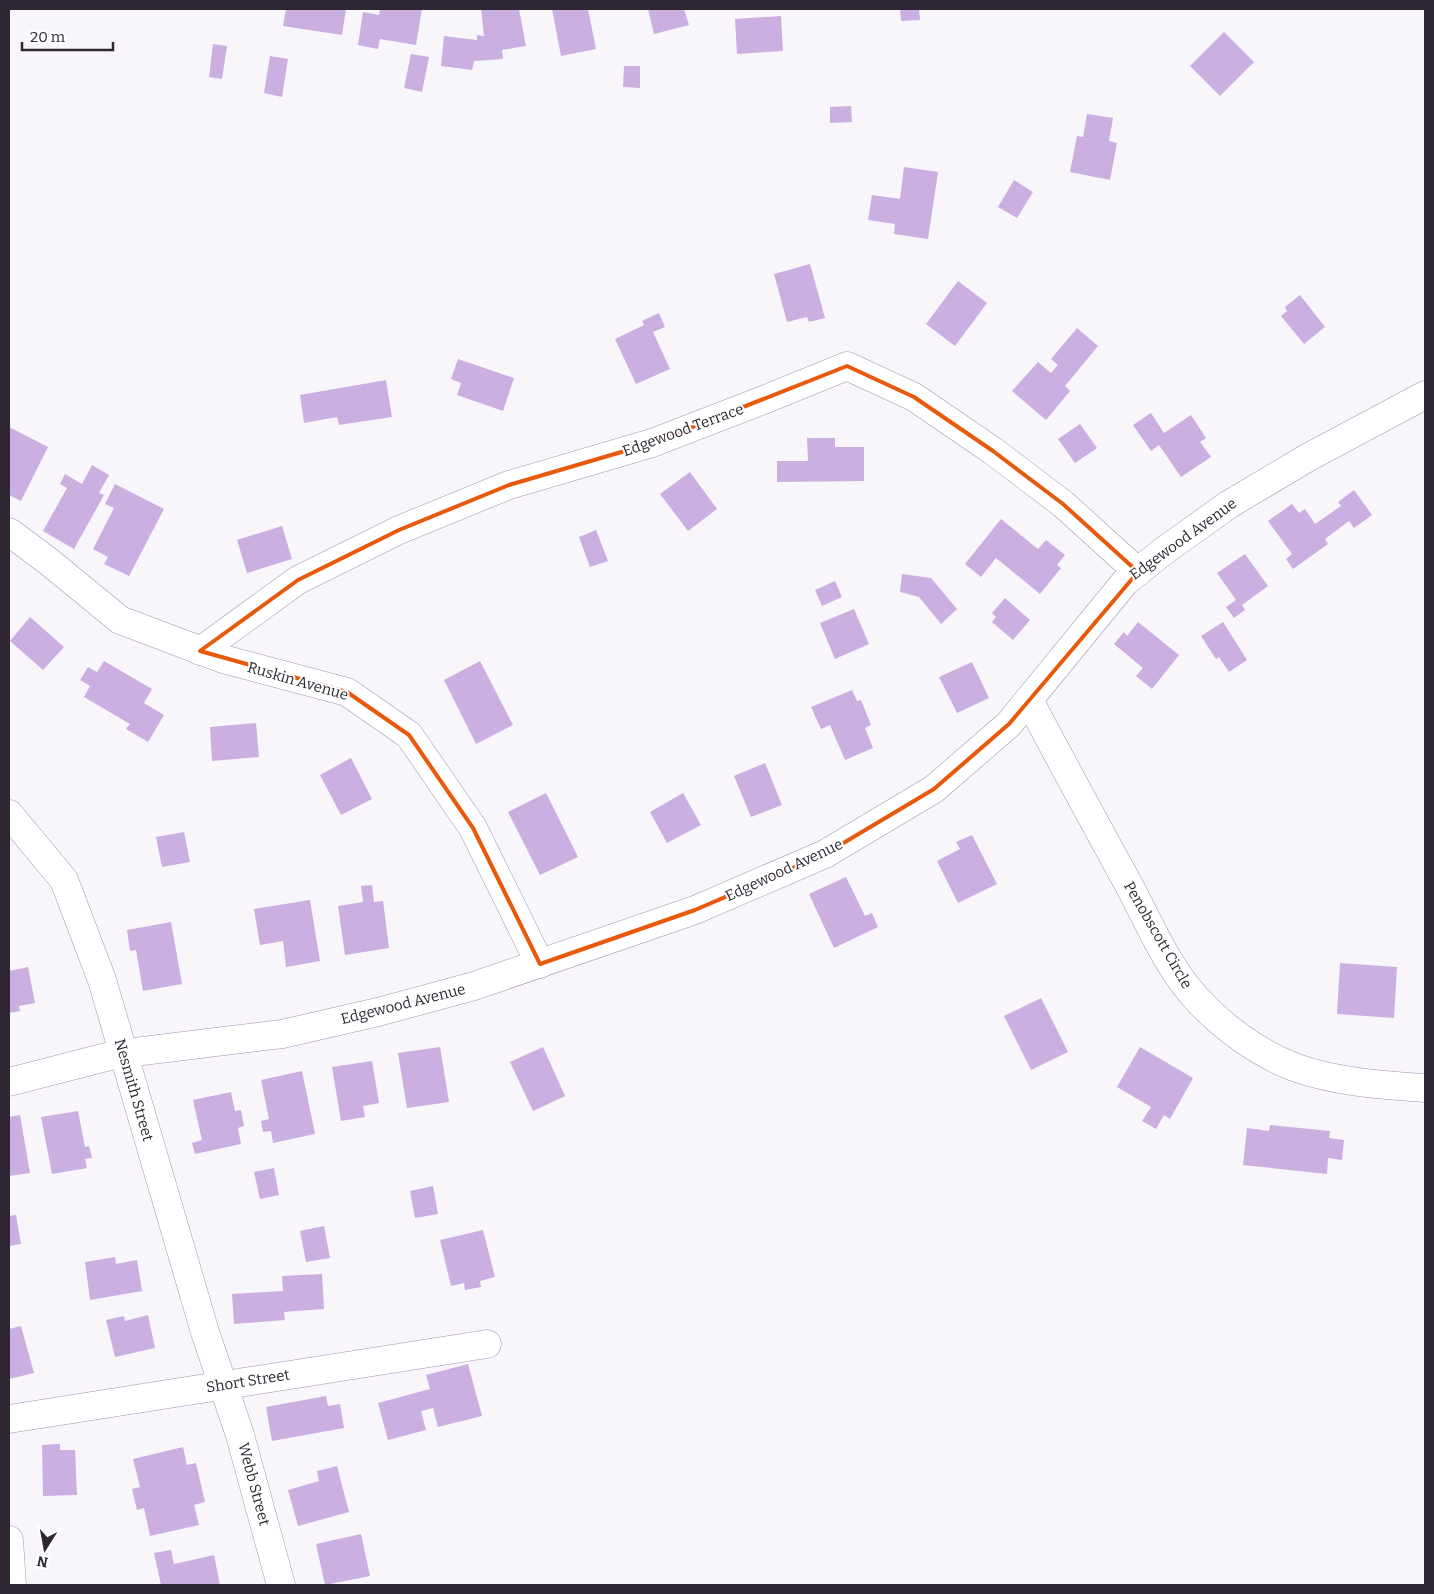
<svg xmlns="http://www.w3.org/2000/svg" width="1434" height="1594" font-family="Bitter,serif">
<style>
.building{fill:#cbafe1}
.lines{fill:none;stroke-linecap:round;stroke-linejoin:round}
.minor-casing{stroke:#a494b0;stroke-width:29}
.minor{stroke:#fff;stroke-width:28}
.marked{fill:none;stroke:#e8590c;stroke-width:4;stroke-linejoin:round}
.labels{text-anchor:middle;stroke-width:4;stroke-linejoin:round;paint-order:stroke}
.street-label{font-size:15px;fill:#2e2733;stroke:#fff}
</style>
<rect width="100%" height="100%" fill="#f8f5fb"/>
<g class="building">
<polygon points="286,9 346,9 342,35 283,26"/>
<polygon points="380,9 422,9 416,45 380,39 378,49 358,45 363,12 379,15"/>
<polygon points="481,9 519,9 526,46 502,50 503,59 474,61 472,70 441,66 444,36 477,40 477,35 484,36"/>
<polygon points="552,9 588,9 596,49 561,56"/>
<polygon points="648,9 684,9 689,25 654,34"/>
<polygon points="900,9 919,9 920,20 901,21"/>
<polygon points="781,16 783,51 737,54 735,19"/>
<polygon points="1224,32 1254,62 1220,96 1190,66"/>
<polygon points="213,44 227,46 222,79 209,77"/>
<polygon points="411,54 429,57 422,92 404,88"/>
<polygon points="270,56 288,59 282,97 264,93"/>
<polygon points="624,66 640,66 640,88 623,87"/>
<polygon points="851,106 852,122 830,123 830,107"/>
<polygon points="1087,114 1113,118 1109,141 1117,143 1110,180 1070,172 1077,136 1083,137"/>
<polygon points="904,167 938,172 928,239 894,234 895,224 868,220 872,195 900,199"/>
<polygon points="1014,180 1033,192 1017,218 998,207"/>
<polygon points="810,264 825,318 809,322 807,317 787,322 774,274"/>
<polygon points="958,281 987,303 955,346 926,324"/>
<polygon points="1300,295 1325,327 1304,344 1281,316 1287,311 1285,307"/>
<polygon points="659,313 665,327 653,332 670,369 636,384 615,339 644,325 642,321"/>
<polygon points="1077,328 1098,346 1065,386 1070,391 1046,420 1012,391 1038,362 1051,373 1058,365 1051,359"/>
<polygon points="458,359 514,378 503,411 457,395 461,383 451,379"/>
<polygon points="386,380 392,417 339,425 337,417 304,423 300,395"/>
<polygon points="1151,413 1164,433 1191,415 1206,438 1200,442 1211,457 1181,477 1159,445 1151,451 1133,425"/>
<polygon points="1080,424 1097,448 1075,463 1058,439"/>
<polygon points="9,427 48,447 21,501 9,495"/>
<polygon points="807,438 835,438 835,447 864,447 864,481 777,482 777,461 808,461"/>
<polygon points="92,465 109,475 99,493 104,495 74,549 43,531 67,488 60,484 65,474 82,484"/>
<polygon points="690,472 717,509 688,531 660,494"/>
<polygon points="115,484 164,509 129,576 104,564 108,557 93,549 114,508 105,504"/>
<polygon points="1354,490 1372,515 1354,528 1349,521 1325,539 1328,544 1293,569 1286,559 1292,554 1268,521 1292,504 1299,513 1305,509 1315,524 1341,506 1338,502"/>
<polygon points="1001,519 1038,549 1046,540 1065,555 1057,565 1061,568 1040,594 996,558 981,577 965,564"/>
<polygon points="282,526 292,559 247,573 237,540"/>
<polygon points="596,530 608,561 590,567 579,537"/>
<polygon points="1245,554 1268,586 1242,605 1245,610 1234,618 1226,607 1236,600 1217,573"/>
<polygon points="902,574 931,578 957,609 941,624 919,597 900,592"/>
<polygon points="835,581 842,597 822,606 815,590"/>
<polygon points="1005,598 1030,620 1013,640 992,622 996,617 992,613"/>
<polygon points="854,609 869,644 835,659 820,623"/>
<polygon points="30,617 64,647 43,670 10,641"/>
<polygon points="1138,622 1179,655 1152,689 1136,676 1143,668 1114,644 1124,632 1127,636"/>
<polygon points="1223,622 1247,660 1229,672 1219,657 1216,659 1201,636"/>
<polygon points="104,661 152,689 144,703 164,715 148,742 126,729 130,724 84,697 90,686 80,680 88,667 97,672"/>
<polygon points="480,661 513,725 476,744 444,680"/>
<polygon points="972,662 989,698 957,713 939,677"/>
<polygon points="852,690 857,701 861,700 871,725 865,728 873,748 845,760 830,725 821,729 811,707"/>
<polygon points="256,723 259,757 212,761 210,727"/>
<polygon points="351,758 372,799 341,815 320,775"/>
<polygon points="765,763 782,805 751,817 734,776"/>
<polygon points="546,793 578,857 540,875 508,812"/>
<polygon points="683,793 701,825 667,843 650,812"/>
<polygon points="184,832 190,862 162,867 156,837"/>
<polygon points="972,835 997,884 958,903 937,861 960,849 956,842"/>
<polygon points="846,877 865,916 872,913 878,927 834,948 809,894"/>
<polygon points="372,885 374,902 383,901 389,948 345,955 338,906 363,902 361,886"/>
<polygon points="310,900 320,961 286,967 283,941 260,945 254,909"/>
<polygon points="171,922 182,984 143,991 136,950 130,951 127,930"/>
<polygon points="1340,963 1397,967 1394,1018 1337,1014"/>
<polygon points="28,967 35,1003 19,1006 20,1011 9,1013 9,971"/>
<polygon points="1041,998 1068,1052 1031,1070 1004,1016"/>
<polygon points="440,1047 449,1102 407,1108 398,1053"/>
<polygon points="543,1047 565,1096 533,1111 510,1062"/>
<polygon points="1140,1047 1193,1078 1170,1119 1164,1115 1156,1129 1142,1121 1151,1107 1117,1087"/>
<polygon points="372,1061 379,1103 363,1106 365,1117 341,1121 332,1067"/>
<polygon points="302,1071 315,1134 273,1143 271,1131 263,1132 261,1121 269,1119 261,1080"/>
<polygon points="231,1092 235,1111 241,1110 244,1126 238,1128 241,1144 195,1154 192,1143 202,1140 193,1100"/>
<polygon points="78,1111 85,1147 89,1146 92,1158 85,1159 87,1168 52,1174 41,1117"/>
<polygon points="20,1115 30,1173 9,1176 9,1117"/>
<polygon points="1270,1125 1330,1131 1329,1138 1344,1140 1342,1160 1328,1158 1327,1174 1243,1165 1247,1128 1269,1131"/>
<polygon points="274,1168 279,1195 260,1199 254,1172"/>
<polygon points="433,1186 438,1214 415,1218 410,1191"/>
<polygon points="16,1215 21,1244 9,1246 9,1216"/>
<polygon points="324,1226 330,1258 306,1262 300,1231"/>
<polygon points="483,1230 495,1277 480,1281 481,1287 465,1290 464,1283 451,1286 440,1240"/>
<polygon points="115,1257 116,1264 137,1260 142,1291 90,1300 85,1262"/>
<polygon points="322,1274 324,1309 284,1312 285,1320 234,1324 232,1294 283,1291 282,1276"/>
<polygon points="148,1315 155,1348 115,1357 106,1320 124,1316 125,1321"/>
<polygon points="21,1326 34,1373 9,1379 9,1329"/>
<polygon points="468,1364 482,1416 438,1427 433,1408 421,1411 426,1430 388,1440 378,1403 430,1389 426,1375"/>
<polygon points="326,1396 328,1406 340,1404 344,1428 272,1441 266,1407"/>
<polygon points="60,1444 60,1450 75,1450 77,1495 43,1496 42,1445"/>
<polygon points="183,1447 187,1465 196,1463 205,1502 194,1505 199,1525 150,1536 144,1508 137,1510 132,1489 140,1487 133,1459"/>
<polygon points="337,1466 349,1512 298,1526 288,1490 319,1481 317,1471"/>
<polygon points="361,1534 370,1576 325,1585 316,1544"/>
<polygon points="171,1550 174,1564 214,1555 220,1585 161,1585 154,1553"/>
</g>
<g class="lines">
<defs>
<g id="minor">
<polyline points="9,532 48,561 120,620 223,659 347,692 409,735 473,828 540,964"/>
<polyline points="200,651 298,580 399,530 509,485 652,443 766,399 847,366 914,397 993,451 1063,504 1138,572"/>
<path d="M1029,700C1062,763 1096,825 1130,887C1150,925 1167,966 1196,998C1222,1027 1258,1053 1294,1067C1335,1082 1382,1085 1425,1088"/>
<polyline points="9,814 64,880 102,980 205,1332 240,1435 281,1585"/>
<polyline points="9,1082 118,1054 282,1034 378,1012 474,986 695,910 825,854 934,789 1009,724 1125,582 1161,553 1228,505 1307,458 1425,395"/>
<polyline points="9,1419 487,1344"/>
<polyline points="9,1540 12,1585"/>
</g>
</defs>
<use href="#minor" class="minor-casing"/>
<use href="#minor" class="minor"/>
</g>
<path class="marked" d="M847,366L914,397L993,451L1063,504L1138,572L1009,724L934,789L825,854L695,910L540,964L473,828L409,735L347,692L200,651L298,580L399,530L509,485L652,443Z"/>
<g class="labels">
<g class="street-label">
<text transform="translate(683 430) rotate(-20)" y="5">Edgewood Terrace</text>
<text transform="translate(1183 539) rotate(-36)" y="5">Edgewood Avenue</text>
<text transform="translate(298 681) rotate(16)" y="5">Ruskin Avenue</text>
<text transform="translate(784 870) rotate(-25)" y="5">Edgewood Avenue</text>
<text transform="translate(1158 935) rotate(60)" y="5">Penobscott Circle</text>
<text transform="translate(403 1004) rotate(-14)" y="5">Edgewood Avenue</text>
<text transform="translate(134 1090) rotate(74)" y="5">Nesmith Street</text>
<text transform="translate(248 1381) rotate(-9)" y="5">Short Street</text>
<text transform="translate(254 1484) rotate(75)" y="5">Webb Street</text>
</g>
</g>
<rect width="1434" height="1594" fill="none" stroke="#2e2733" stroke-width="20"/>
<g transform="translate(45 1549) rotate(191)" stroke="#ffffff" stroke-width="4" paint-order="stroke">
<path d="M0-4L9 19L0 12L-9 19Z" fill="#2e2733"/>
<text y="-8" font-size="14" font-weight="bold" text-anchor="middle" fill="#2e2733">N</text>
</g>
<path d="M22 42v8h91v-8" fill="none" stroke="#2e2733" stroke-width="2.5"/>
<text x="30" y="42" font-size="15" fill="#2e2733" stroke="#ffffff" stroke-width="4" paint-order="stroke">20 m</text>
</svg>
